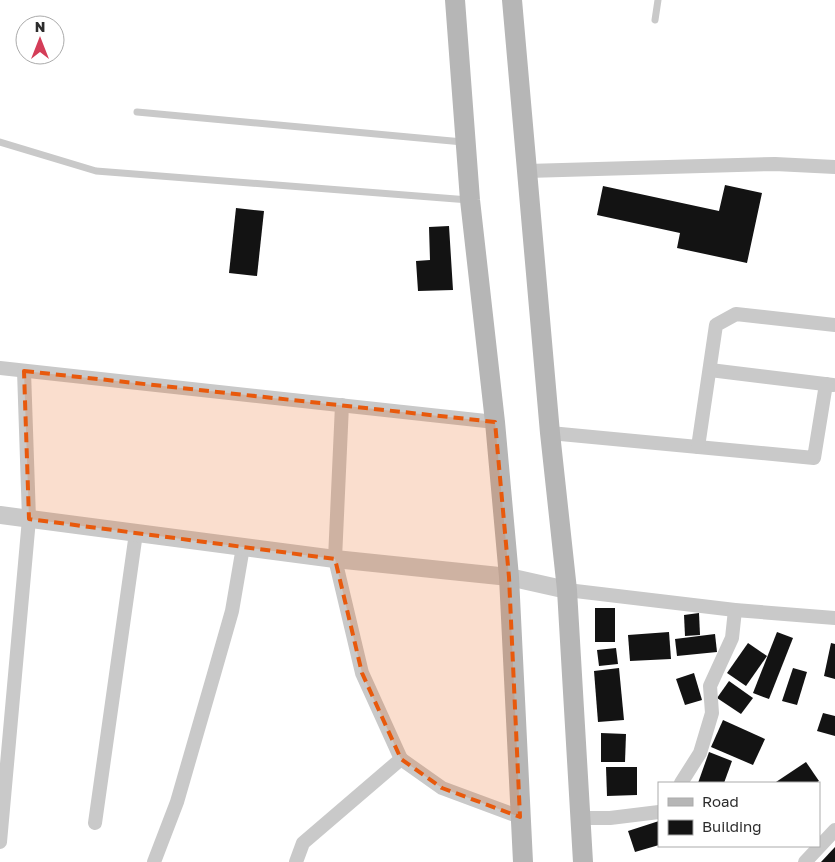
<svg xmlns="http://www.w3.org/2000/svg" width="835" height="862" font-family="'Golos Text',sans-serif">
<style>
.building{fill:#131313}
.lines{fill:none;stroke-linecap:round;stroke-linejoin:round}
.service{stroke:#c9c9c9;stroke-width:7}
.minor{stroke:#c9c9c9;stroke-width:14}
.tertiary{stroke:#c9c9c9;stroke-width:18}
.secondary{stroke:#b6b6b6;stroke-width:20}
.marked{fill:#e8590c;fill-opacity:0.2;stroke:#e8590c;stroke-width:4;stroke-dasharray:10 6;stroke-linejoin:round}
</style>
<rect width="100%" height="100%" fill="#fff"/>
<g class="building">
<polygon points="725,185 762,193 747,263 677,248 680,233 597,215 603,186 719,211"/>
<polygon points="236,208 264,211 257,276 229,273"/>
<polygon points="449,226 453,290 418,291 416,261 430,260 429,227"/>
<rect x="595" y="608" width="20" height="34"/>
<polygon points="699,613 700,635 685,636 684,615"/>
<polygon points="669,632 671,659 630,661 628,635"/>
<polygon points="777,632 793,638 769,699 753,693"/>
<polygon points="715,634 717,652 677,656 675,639"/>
<polygon points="748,643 767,656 746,686 727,673"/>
<polygon points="831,643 835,644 835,679 824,676"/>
<polygon points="616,648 618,664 599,666 597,650"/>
<polygon points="619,668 624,720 598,722 594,671"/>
<polygon points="793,668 807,672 797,705 782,701"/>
<polygon points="694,673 702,700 685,705 676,679"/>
<polygon points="729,681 753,698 741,714 717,698"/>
<polygon points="823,713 835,716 835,736 817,731"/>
<polygon points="723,720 765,739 753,765 711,747"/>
<polygon points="601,733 626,734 625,762 601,762"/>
<polygon points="709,752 732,761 724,783 698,783"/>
<polygon points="806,762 819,781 816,783 777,783 776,782"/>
<polygon points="606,767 637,767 637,795 607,796"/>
<polygon points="659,821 659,845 635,852 628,831"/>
<polygon points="835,847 835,862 821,862"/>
</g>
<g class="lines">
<g class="service">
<polyline points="655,20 658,0"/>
<polyline points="137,112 463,142"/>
<polyline points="0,142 96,171 469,200"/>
</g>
<g class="minor">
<polyline points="527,171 775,164 835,167"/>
<polyline points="0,368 495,422"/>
<polyline points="710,370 833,385"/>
<polyline points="550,433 814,458 826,384"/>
<polyline points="698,447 716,325 736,314 835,325"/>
<polyline points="567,590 735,610 835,618"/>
<polyline points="401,759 442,788 520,817"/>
<polyline points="681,783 700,753 712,713 710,686 732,638 735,610"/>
<polyline points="580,818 610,818 659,812"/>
<polyline points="95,823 136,533"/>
<polyline points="0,842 29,519 24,371"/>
<polyline points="154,862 177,802 214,674 232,611 243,547"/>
<polyline points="296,862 303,843 401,759 362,673 335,559 342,405"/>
<polyline points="805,862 835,830"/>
</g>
<polyline class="tertiary" points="0,515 335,559 509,577 567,590"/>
<g class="secondary">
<polyline points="455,0 470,200 495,422 509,577 523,862"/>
<polyline points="512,0 550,433 567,590 583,862"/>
</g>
</g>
<path class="marked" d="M24,371L495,422L509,577L520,817L442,788L401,759L362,673L335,559L29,519Z"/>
<rect x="658" y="782" width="162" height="65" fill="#ffffff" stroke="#ababab"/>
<rect x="668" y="798" width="25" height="8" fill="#b6b6b6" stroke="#ababab"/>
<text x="702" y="807" font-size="15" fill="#2c2c2c">Road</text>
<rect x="668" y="820" width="25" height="15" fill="#131313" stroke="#ababab"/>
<text x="702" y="832" font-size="15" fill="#2c2c2c">Building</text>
<g transform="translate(40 40)"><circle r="24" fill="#ffffff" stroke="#ababab"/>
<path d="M0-4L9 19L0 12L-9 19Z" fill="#d43d58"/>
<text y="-8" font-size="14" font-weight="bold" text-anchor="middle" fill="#2c2c2c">N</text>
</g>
</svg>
